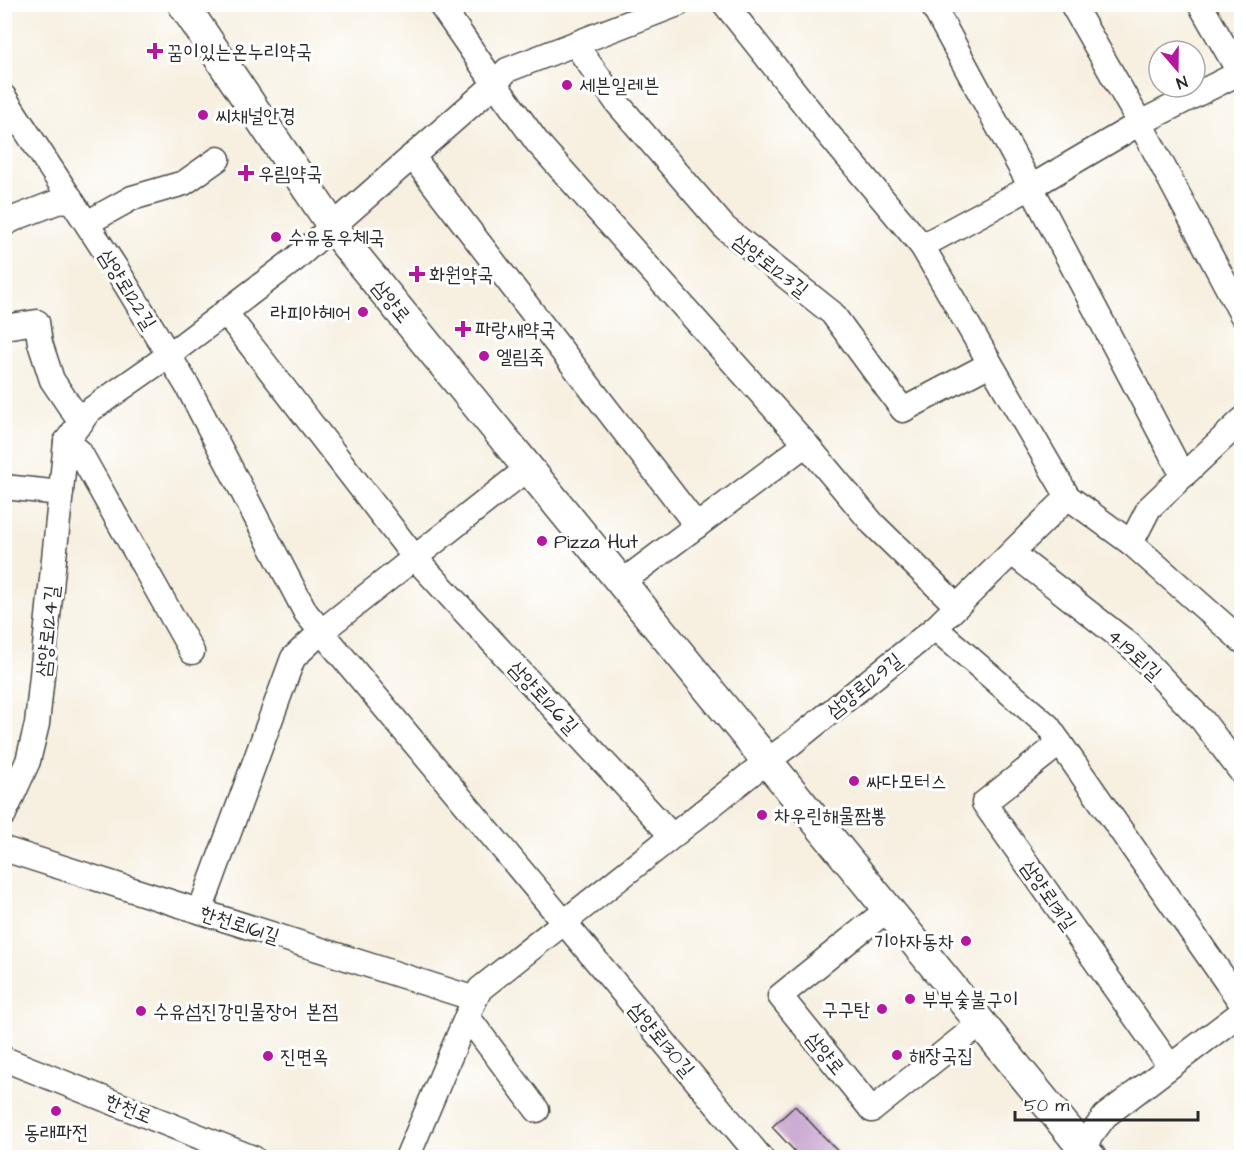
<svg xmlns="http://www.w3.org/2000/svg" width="1246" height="1162" font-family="'Architects Daughter','Poor Story',sans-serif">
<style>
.building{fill:#c7a5d0}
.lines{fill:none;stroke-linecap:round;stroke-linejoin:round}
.minor-casing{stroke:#4a4946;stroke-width:27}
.major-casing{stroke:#4a4946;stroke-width:33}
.minor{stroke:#fff;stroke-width:24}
.major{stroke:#fff;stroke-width:30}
.poi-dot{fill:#b5179e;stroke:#fff;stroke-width:2}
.labels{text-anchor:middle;stroke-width:6;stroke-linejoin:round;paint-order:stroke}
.poi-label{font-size:20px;fill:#2b2b2b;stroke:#fff;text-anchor:start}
.street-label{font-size:20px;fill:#2b2b2b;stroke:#fff}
</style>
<rect width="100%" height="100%" fill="#fff"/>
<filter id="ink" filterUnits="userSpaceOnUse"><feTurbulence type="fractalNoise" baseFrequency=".0167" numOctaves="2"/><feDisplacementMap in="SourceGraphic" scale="12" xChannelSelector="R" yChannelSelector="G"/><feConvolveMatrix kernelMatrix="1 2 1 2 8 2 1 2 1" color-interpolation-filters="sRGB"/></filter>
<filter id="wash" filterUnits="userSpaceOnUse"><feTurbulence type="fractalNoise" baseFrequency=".008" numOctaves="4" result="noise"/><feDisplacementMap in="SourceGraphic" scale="24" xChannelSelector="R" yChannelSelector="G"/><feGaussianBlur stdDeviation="1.35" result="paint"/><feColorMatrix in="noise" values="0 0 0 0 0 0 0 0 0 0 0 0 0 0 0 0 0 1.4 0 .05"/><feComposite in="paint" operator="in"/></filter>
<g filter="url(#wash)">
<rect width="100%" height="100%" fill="#f7f0e1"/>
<g id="blocks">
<polygon class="building" points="795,1106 844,1158 801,1158 772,1127"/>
</g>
</g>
<g filter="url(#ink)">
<use href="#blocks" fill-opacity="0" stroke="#4a4946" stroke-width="1.5"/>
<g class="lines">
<defs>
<g id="minor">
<polyline points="440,4 495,84 537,142 806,444 873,524 957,606"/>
<polyline points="725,4 824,129 922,246 1068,497 1131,543 1242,641"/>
<polyline points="932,4 1031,187 1183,476"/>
<polyline points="1072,4 1140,123 1242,315"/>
<polyline points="1200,4 1242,77"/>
<polyline points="575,44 618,104 725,228 832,313 903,410 990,364"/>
<polyline points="4,97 117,270 188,387 306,613 761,1158"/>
<polyline points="412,156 697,526"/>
<polyline points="87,223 132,198 184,183 218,159"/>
<polyline points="4,224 18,217 70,197"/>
<polyline points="922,246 1031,187 1140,123 1239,73"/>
<polyline points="225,312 415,558 672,836"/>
<polyline points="4,327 37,322 40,343 52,380 81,423"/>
<polyline points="66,442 79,451 192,652"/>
<polyline points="4,487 61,493"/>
<polyline points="1131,543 1149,508 1242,420"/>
<polyline points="1012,553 1130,645 1203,721 1242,773"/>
<polyline points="622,582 806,444"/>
<polyline points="935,628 1048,726 1242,1004"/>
<polyline points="1060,743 984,803 1170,1066"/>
<polyline points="4,814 28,761 37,724 66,442 89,411 169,355 294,260 495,84 507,70 678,4"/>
<polyline points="4,849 475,999"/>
<polyline points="888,909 780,996 872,1110 981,1023"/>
<polyline points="200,911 293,658 322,631 528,468"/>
<polyline points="467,1016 537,1110"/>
<polyline points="4,1059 253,1158"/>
<polyline points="407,1158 467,1016 480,989 767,761 792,743 935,628 1068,497"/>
<polyline points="1074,1158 1105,1116 1242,1012"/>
</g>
<polyline id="major" points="183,4 342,240 1091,1158"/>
</defs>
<use href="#minor" class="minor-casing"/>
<use href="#major" class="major-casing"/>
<use href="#minor" class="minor"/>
<use href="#major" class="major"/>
</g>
</g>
<g class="poi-dot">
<path d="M152 42h6v6h6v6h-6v6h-6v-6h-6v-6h6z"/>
<circle cx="567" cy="85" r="6"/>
<circle cx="203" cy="115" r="6"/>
<path d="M243 164h6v6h6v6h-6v6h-6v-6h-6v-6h6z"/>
<circle cx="276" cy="237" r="6"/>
<path d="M414 265h6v6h6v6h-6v6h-6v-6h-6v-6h6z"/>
<circle cx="363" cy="312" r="6"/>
<path d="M460 320h6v6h6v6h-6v6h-6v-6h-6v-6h6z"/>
<circle cx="484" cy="356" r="6"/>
<circle cx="542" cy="541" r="6"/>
<circle cx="854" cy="781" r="6"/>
<circle cx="762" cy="815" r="6"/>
<circle cx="966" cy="941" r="6"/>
<circle cx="910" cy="999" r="6"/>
<circle cx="882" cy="1009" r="6"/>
<circle cx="141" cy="1011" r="6"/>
<circle cx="897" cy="1055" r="6"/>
<circle cx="268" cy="1056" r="6"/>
<circle cx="56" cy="1111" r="6"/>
</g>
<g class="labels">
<g class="poi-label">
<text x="167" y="58">꿈이있는온누리약국</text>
<text x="579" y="92">세븐일레븐</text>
<text x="215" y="122">씨채널안경</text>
<text x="258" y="180">우림약국</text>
<text x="288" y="244">수유동우체국</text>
<text x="429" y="281">화원약국</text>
<text x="351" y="319" text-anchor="end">라피아헤어</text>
<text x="475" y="336">파랑새약국</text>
<text x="496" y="363">엘림죽</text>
<text x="554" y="548">Pizza Hut</text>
<text x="866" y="788">싸다모터스</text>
<text x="774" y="822">차우린해물짬뽕</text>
<text x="954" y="948" text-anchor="end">기아자동차</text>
<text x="922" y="1006">부부숯불구이</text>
<text x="870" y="1016" text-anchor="end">구구탄</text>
<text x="153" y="1018">수유섬진강민물장어 본점</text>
<text x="909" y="1062">해장국집</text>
<text x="280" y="1063">진면옥</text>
<text x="56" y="1139" text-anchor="middle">동래파전</text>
</g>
<g class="street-label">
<text transform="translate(771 265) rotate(38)" y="7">삼양로123길</text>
<text transform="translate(128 289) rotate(58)" y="7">삼양로122길</text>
<text transform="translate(392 301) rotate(51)" y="7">삼양로</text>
<text transform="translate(47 631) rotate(-84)" y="7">삼양로124길</text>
<text transform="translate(1135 654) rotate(43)" y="7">4.19로1길</text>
<text transform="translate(864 685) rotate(-39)" y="7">삼양로129길</text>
<text transform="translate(544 697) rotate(47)" y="7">삼양로126길</text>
<text transform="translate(1049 895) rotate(55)" y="7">삼양로131길</text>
<text transform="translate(240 924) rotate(18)" y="7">한천로161길</text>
<text transform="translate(662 1039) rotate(50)" y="7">삼양로130길</text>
<text transform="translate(826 1053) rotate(51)" y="7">삼양로</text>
<text transform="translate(129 1108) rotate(22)" y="7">한천로</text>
</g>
</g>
<rect width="1246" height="1162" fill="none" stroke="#fff" stroke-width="24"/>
<g transform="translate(1177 69) rotate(160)"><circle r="28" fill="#ffffff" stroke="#aaaaaa" stroke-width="1.5"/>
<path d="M0-4.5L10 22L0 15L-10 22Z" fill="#b5179e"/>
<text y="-9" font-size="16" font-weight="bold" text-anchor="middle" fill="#2b2b2b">N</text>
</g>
<path d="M1015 1111v9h183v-9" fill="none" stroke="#2b2b2b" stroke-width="3"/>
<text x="1024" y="1111" font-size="18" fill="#2b2b2b" stroke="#ffffff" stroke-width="4.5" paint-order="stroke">50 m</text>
</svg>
